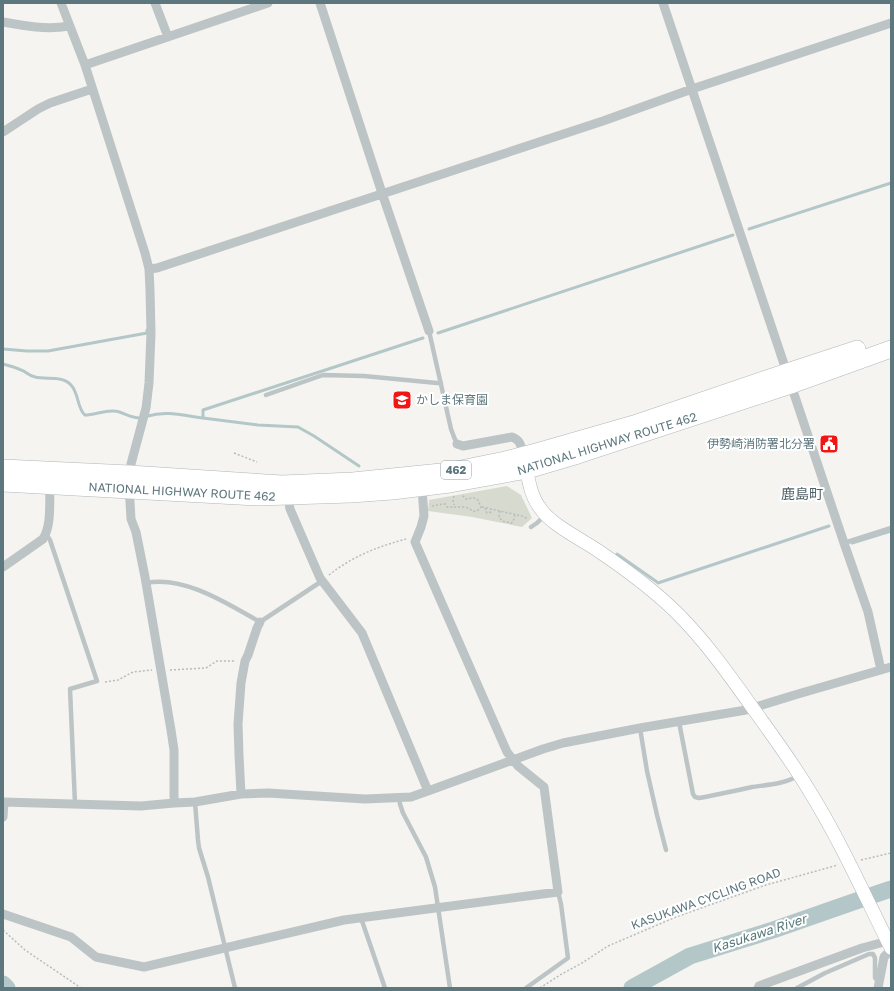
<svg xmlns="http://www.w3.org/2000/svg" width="894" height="991" font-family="'Golos Text','Noto Sans JP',sans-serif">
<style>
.green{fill:#d6dacf}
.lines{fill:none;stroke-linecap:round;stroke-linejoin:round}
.stream{stroke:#b4c7c8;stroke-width:3}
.river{stroke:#b4c7c8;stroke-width:17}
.secondary-casing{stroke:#afb8bb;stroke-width:14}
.highway-casing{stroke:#b0b7b8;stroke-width:18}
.path{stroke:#b7bcbd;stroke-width:1.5;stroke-dasharray:2 2;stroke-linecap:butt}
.lane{stroke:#bdc4c6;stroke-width:4.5}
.street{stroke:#bdc4c6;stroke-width:9}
.secondary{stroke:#fff;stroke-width:13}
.highway{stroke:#fff;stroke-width:17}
.labels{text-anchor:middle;stroke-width:4;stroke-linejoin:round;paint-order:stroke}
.shield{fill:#fff;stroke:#8ea0a5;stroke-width:1}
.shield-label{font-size:11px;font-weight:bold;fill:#5d777e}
.poi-label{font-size:12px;fill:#5d777e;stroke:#fff;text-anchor:start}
.street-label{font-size:12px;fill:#5d777e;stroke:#fff}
.water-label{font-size:13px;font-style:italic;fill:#58797b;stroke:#fff}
.quarter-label{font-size:14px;fill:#506369;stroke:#fff}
</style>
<rect width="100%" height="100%" fill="#f5f4f0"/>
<!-- green -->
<path class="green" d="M507 486 521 495 532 518 522 527 472 517 428 511 429 500Z"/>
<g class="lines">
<!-- stream -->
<path class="stream" d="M749 229 891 183
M438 333 733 235
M3 349 27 351H48L147 333V330
M3 364C9 366 15 367 21 370 27 372 27 375 35 377 46 380 62 375 71 385 79 393 77 409 85 415 94 415 105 410 114 411 122 411 129 418 140 418
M148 416C166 410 185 416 203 418V410L423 338
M203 418 258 425 298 427 314 436 359 466
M852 543 891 531
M617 554 657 582 658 583 829 526"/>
<!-- river -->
<path class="river" d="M3 984 7 988
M632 988 690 956 773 930 879 893 891 889"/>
<defs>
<path id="secondary" d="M525 461C528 477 530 495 540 508 551 525 583 540 600 552 628 571 655 591 678 614 706 642 729 675 752 707 772 735 793 763 810 792 841 842 865 896 891 948"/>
<path id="highway" d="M3 468 130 474 282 484 353 481 451 471 505 460 540 451 634 424 787 372 857 349
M3 483 258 497 351 494 392 491 450 484 527 470 578 455 791 385 891 349"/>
</defs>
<!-- secondary casing -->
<use href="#secondary" class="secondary-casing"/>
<!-- highway casing -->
<use href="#highway" class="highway-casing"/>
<!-- path -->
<path class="path" d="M234 453 257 462
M454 496 453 501 454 505
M432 506 443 504H445L447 507C453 507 458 507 464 507 472 508 474 516 481 507L478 500 474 498 466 499 462 495
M482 507 522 516 528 519
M486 508 485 510 487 513 491 512V509
M500 511 499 517 502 521 511 523 513 522 515 515
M329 575C353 556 377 547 406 539
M170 670 206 668 217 661H236
M105 682 118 680 133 672 152 670
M861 860 891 853
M3 930 25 950 81 988
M540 988 560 975 582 963 608 946 676 917 766 885 838 865"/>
<!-- lane -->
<path class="lane" d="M429 331 451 429 454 437 457 444
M266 395 323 375 364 376 437 383H441
M531 527 537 523 545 515
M46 534 50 540 97 681 70 689 75 804
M844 543 891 528
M146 583C184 575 228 604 260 622L322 581
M679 722 693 794 695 797 699 798C716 795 734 791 752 787 765 785 786 784 797 776
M640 728 647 771 657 815 666 850
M399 797 400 804 403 813 426 857 435 887 450 988
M195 802 198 840 199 848 208 877 235 988
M361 918 385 988
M526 988 568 958 561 904 558 892
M797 988 825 973 869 954H873L875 958V978L879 981"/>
<!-- street -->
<path class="street" d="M61 3 85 65 145 253 149 269 150 290 151 333 149 383 146 408 131 464 129 490 130 502 131 519 136 532 145 577 171 730 174 750V803
M155 3 168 37
M320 3 382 193 429 331
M663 3 844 543 868 612 881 670
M3 22C25 26 47 30 69 26
M85 65 268 3
M3 132 38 109 50 103 92 89
M149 269 157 268 603 121 692 89 891 23
M457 444 463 446 512 437C521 440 521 447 524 456
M289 496V503L290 509 320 578 362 633 428 791
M3 567 43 539C52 525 49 502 50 486
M241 794 239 755 238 724 241 683 245 661 248 655 257 628 260 622
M3 802 141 806 174 803 195 802 241 794 268 793 365 799 411 797 428 791 543 749 563 743 640 728 746 710 798 694 891 667
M3 817 4 802
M3 914 71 937 96 957 144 967 344 920 558 892 544 787 518 766 507 752 415 542 421 527 424 516 422 488
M758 988 759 986 862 948 888 941
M878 988 884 957 888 953 891 952"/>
<!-- secondary -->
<use href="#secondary" class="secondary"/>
<!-- highway -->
<use href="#highway" class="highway"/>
</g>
<!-- icons -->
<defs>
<symbol id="school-square" viewBox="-11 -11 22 22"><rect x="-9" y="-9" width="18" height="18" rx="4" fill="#f11614" stroke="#fff"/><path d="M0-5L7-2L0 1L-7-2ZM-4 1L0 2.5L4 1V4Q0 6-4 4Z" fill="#fff"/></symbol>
<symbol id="civic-square" viewBox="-11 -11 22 22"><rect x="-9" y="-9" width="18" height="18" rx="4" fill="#f11614" stroke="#fff"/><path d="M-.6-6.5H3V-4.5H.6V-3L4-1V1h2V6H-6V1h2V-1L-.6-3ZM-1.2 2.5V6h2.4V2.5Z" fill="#fff"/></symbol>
</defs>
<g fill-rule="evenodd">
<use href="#school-square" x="391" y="389" width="22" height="22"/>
<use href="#civic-square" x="818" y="433" width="22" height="22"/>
</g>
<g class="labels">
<!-- shield labels -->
<rect class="shield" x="441" y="461" width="30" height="18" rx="3"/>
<g class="shield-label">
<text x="456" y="474">462</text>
</g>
<!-- poi labels -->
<g class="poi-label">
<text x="416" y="404">かしま保育園</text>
<text x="815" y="448" text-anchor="end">伊勢崎消防署北分署</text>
</g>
<!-- street labels -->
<g class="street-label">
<text transform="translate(607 444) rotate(-17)" y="4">NATIONAL HIGHWAY ROUTE 462</text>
<text transform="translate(182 492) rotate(3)" y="4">NATIONAL HIGHWAY ROUTE 462</text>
<text transform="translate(706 899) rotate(-20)" y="4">KASUKAWA CYCLING ROAD</text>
</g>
<!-- water labels -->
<g class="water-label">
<text transform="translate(759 933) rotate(-18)" y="5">Kasukawa River</text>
</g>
<!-- quarter labels -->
<g class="quarter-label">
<text x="802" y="499">鹿島町</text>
</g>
</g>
<!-- border -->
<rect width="894" height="991" fill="none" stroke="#5d777e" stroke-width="8"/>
</svg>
